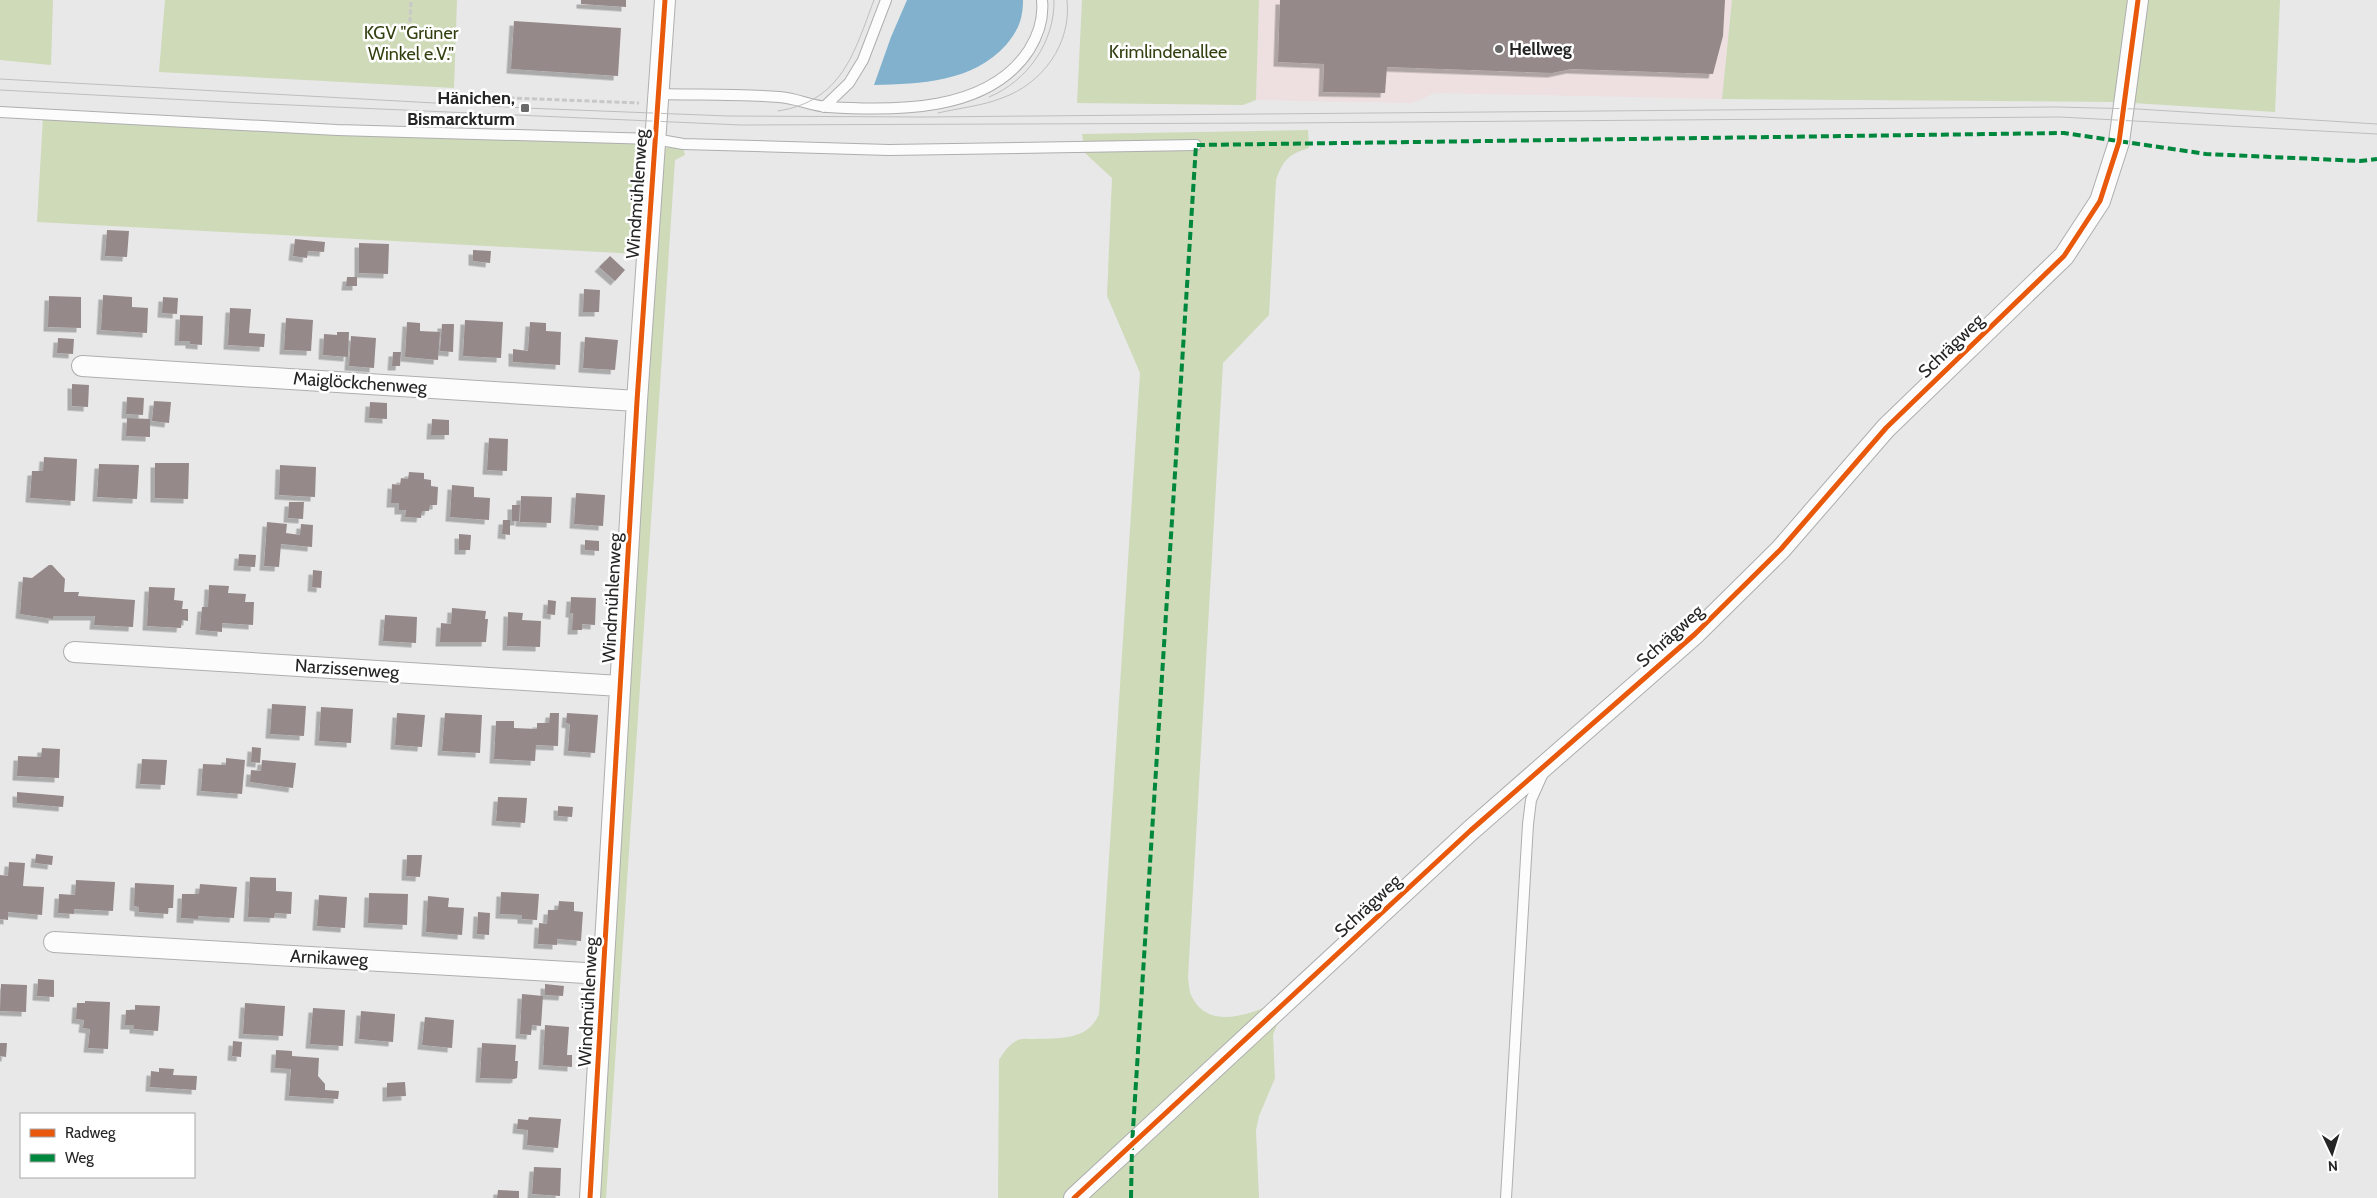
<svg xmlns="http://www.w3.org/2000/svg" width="2377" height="1198" font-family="Cabin,sans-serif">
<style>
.commercial{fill:#eedfe0}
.green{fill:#cedab8}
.water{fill:#81b1cd}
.building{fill:#96898a;filter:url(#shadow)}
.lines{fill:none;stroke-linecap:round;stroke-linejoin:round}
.service-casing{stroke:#aeaeaf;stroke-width:12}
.minor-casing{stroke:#aeaeaf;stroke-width:22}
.path{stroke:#c8c8c9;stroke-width:3;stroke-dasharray:5 2.5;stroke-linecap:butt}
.service{stroke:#fcfcfc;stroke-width:10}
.minor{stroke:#fcfcfc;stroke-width:20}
.tram{stroke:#bebebe;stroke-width:1}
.quiet{stroke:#00873e;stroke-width:4;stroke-dasharray:8 4;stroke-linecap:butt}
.cycleway-casing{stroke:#fff;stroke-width:8}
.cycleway{stroke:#e8590c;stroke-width:5}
.poi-dot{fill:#69696a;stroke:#fff;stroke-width:2}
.labels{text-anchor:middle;stroke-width:5;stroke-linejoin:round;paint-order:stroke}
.park-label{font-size:18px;fill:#324010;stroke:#fff}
.poi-label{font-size:18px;font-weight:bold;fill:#252526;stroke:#fff;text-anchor:start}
.street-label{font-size:18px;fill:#252526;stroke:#fff}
</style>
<defs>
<filter id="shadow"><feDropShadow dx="-4.5" dy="4.5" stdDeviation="0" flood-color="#0004"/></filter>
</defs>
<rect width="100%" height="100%" fill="#e8e8e9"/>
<!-- commercial -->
<path class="commercial" d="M1259 0H1732L1722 99 1435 93 1412 103 1256 100Z"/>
<!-- green -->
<path class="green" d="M0 0H53L51 65 0 60Z
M165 0H457L454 88 159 72Z
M1082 0H1259L1256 100 1243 105 1077 103Z
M1732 0H2131L2117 102 1722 99Z
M2146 0H2280L2275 112 2133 103Z
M43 117 644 143 638 254 37 222Z
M1308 130 1309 148C1289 154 1283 160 1276 180L1269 315 1223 363 1188 978C1189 984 1189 992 1192 997 1209 1031 1252 1014 1277 1002L1281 1015 1273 1035 1275 1078 1259 1116 1256 1130 1259 1198H998L999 1060C1004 1052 1009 1044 1018 1040 1023 1038 1029 1039 1034 1039 1059 1038 1088 1041 1099 1014L1140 373 1107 296 1112 178 1085 153 1082 134Z
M669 147 683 148 685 155 675 160 606 1198H598L660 149Z"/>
<!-- water -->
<path class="water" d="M907 0H1023C1023 19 1018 31 1006 45 973 82 920 84 874 85L891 37Z"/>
<!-- building -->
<path class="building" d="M581 0H626V7L581 4Z
M1280 0H1725L1723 36 1713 74 1571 69 1552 73 1387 67 1385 93 1323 92 1324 64 1278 62Z
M514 21 621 28 618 76 511 69Z
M107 230 129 231 127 257 105 256Z
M295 239 325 242 324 252 308 251 307 258 293 256Z
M359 243 389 244 388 274 359 273Z
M473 250 491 251 490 263 473 261Z
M610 256 625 270 615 281 599 267Z
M347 277H357V286H346Z
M584 289 600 290 599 312H583Z
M103 295 132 297V307L148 308 147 333 101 330Z
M49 296 81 297V328L48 327Z
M163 297 178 298 177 314 162 313Z
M230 308 251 309 249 333 265 334 264 347 228 345Z
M180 315 203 316 202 345 190 344V341H179Z
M286 318 313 320 311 351 284 350Z
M465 320 503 322 501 358 463 356Z
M407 322 420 323V331L440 332 438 360 405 357Z
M530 322 546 323V331L561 332 560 365 513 362V349L528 351Z
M442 324H454L453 352 440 351Z
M337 332H349L348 357 323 355 324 334 337 335Z
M351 336 376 338 374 368 349 366Z
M585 337 618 340 615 370 583 368Z
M58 338 74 339 73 354 57 353Z
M393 352H401L400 366H392Z
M72 384 89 385 88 407 72 406Z
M127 397 144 398 143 415 126 414Z
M154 401 171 402 169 423 152 421Z
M370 402 387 403V419L369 418Z
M127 418 150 419V437L126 436Z
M432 419 449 420V435H431Z
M489 438 508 439 507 471 487 470Z
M44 457 77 459 75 501 30 498 32 471H43Z
M155 463H189L188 499 155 498Z
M99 464 139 465 137 499 97 497Z
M280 465 316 467 315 497 279 495Z
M409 472 424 473V479L431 480V486L438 487 437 505H430L429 511H422L421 518 405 517 406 510H399V503H391L392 484 400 485 401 478 408 479Z
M452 485 474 487V497L490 498 489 520 450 517Z
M576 493 605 495 603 526 574 524Z
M521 496 552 497 551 523 520 522Z
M289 502H304L303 519 288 518Z
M512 505H520L519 521H512Z
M503 520H510V535L502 534Z
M267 522 287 524 286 533 300 535 301 524 313 525 312 547 281 544 279 567 264 566Z
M459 534 471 535 470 550H459Z
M585 540 599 541V551L585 550Z
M239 554 256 555 255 567 238 566Z
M49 565H52L65 579 64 592H79L78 596 135 600 133 627 94 625 95 616H53V619L20 614 23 577 32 578Z
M313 570 322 571 321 588 312 587Z
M209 585 229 586 228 593 246 594 245 602H254L253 625 222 623V632L200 630 202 607H208Z
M149 587 175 588 174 600 183 601 182 609H188V621L182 620 181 628 147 626Z
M571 597 596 598 595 625 582 624V630H572L573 613H570Z
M548 600 556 601 555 615 547 614Z
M452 608 486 611 485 619H488L486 642H440L441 623 451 624Z
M508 612 523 613 522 620 541 621 540 647 507 646Z
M385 615 417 617 416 643 383 641Z
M272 704 306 706 304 736 270 734Z
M321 707 353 709 351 743 319 741Z
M397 713 425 715 422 747 395 745Z
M445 713 482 715 480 753 442 751Z
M550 713H559L558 746 536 745 535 761 494 759 496 721H514V728L537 729V723H549Z
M567 713 598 715 595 753 568 751 570 724 566 723Z
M252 747 261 748 260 763 251 762Z
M42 748 60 749 59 778 17 776 18 756 41 757Z
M226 758 245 760 242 794 201 791 203 764 226 765Z
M142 759 167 760 165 785 140 784Z
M262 760 296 763 293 788 250 782 251 770 261 771Z
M17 792 64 796 63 807 17 803Z
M498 797 527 798 525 823 496 821Z
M558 806 573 807 572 817 558 816Z
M36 854 53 856 52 865 35 863Z
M407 855H422L420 877 406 876Z
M9 862 25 863 23 886 44 887 42 915 8 912V920L0 919V875L8 876Z
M250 877 276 878V891L292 892 291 914 275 913 274 918 248 917Z
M76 880 115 882 113 911 74 909V914L58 913 59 894 75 895Z
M135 883 174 885 173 908H168V914L139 912V907L134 906Z
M200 884 237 887 234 918 198 916V919L181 918 182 894H199Z
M501 892 539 894 537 920 522 919V915L500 914Z
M369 893 408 894 407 925 368 923Z
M319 895 347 897 345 928 317 926Z
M428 896 449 898 448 907 464 908 462 935 426 932Z
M559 901 574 902V911L583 912 581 941 557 939V945L538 944 539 923 547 924 548 910H558Z
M478 912 490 913 489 935 477 934Z
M38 979 54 980V997L37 996Z
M1 984 27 985 26 1012 0 1011Z
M545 984 564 986 563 996 545 995Z
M522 994 543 996 541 1026 532 1025 531 1035 520 1034Z
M85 1001 110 1002 108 1049 88 1048 90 1029 83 1028 84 1020 76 1019 77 1003H85Z
M245 1003 285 1006 283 1036 243 1034Z
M135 1005 160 1006 158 1031 134 1029V1025H125L126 1010H135Z
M313 1008 345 1010 343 1046 310 1044Z
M361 1011 395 1014 393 1042 359 1039Z
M425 1017 454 1020 452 1048 422 1045Z
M545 1025 569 1027 567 1055H572V1067L543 1065Z
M233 1041 242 1042 241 1057 232 1056Z
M0 1043H7L6 1057 0 1056Z
M482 1043 516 1045 515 1061H518L517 1078 514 1079 480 1078Z
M276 1050 292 1051V1056L319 1058 318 1076 325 1084V1090L339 1091 338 1099 289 1096 291 1069 275 1068Z
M159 1068 174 1069 173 1075 197 1076 196 1090 150 1087 151 1071 159 1072Z
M405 1082 406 1096 387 1097V1083Z
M529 1117 561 1119 558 1148 527 1145 528 1130 517 1129 518 1119 528 1120Z
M534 1167 561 1168 560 1196 532 1194Z
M498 1190 519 1191V1198H497Z"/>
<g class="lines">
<defs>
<path id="service" d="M658 94C698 95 739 94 779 97 796 98 811 106 828 107 894 111 988 113 1029 50 1039 34 1044 19 1042 0
M824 107 849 83 863 60 886 0
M0 112 337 130 655 139 683 144 889 150 1196 145
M1506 1198 1528 824 1531 800 1543 773"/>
<path id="minor" d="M82 366 637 401
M74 652 620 686
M54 942 603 974
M590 1198 637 401 665 0
M1074 1198 1470 831 1695 634 1781 549 1886 428 2064 256 2100 201 2119 142 2138 0"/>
</defs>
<!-- service casing -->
<use href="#service" class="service-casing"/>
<!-- minor casing -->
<use href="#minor" class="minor-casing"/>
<!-- path -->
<path class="path" d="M410 22 411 0
M487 97 639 103"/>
<!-- service -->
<use href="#service" class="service"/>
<!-- minor -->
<use href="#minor" class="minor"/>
<!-- tram -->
<path class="tram" d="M0 79 525 108 728 116 920 117 2056 107 2138 109 2377 124
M0 90 245 103 741 125 1281 123 2060 117 2377 134
M989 97C1028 81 1055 41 1054 0
M778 111C842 101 854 53 874 0
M938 113C959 108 982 106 1002 98 1042 84 1072 44 1067 0"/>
<!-- quiet -->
<path class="quiet" d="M1131 1198 1132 1145 1196 145 2064 133 2206 154 2360 161 2377 159"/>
<defs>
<path id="cycleway" d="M590 1198 637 401 665 0
M1074 1198 1470 831 1695 634 1781 549 1886 428 2064 256 2100 201 2119 142 2138 0"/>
</defs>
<!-- cycleway casing -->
<use href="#cycleway" class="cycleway-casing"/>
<!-- cycleway -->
<use href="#cycleway" class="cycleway"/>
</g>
<!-- markers -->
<g class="poi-dot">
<circle cx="1499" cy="49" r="5"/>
<rect x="520" y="103" width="10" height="10" rx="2.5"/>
</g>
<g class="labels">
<!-- park labels -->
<g class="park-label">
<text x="411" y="39">KGV "Grüner<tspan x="411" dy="21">Winkel e.V."</tspan></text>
<text x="1168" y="58">Krimlindenallee</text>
</g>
<!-- poi labels -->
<g class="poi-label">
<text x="1509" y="55">Hellweg</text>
<text x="515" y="104" text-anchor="end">Hänichen,<tspan x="515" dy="21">Bismarckturm</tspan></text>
</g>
<!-- street labels -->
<g class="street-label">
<text transform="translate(637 194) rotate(-86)" y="6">Windmühlenweg</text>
<text transform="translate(1951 346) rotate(-44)" y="6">Schrägweg</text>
<text transform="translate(360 383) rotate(4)" y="6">Maiglöckchenweg</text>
<text transform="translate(612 598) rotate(-87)" y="6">Windmühlenweg</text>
<text transform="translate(1670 636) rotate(-42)" y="6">Schrägweg</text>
<text transform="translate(347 669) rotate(4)" y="6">Narzissenweg</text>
<text transform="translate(1368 906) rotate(-43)" y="6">Schrägweg</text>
<text transform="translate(329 958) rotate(3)" y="6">Arnikaweg</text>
<text transform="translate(588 1002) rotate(-87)" y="6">Windmühlenweg</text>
</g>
</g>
<!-- legend -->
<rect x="20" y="1113" width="175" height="65" fill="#ffffff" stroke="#a8a8a8"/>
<rect x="30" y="1129" width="25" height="8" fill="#e8590c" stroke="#a8a8a8"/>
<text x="65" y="1138" font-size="15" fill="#252526">Radweg</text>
<rect x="30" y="1154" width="25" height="8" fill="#00873e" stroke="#a8a8a8"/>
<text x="65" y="1163" font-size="15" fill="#252526">Weg</text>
<!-- north arrow -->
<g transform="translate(2332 1153) rotate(176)" stroke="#ffffff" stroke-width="4" paint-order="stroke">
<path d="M0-4L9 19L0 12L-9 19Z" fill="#252526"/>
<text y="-8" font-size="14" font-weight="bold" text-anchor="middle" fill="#252526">N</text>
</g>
</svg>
